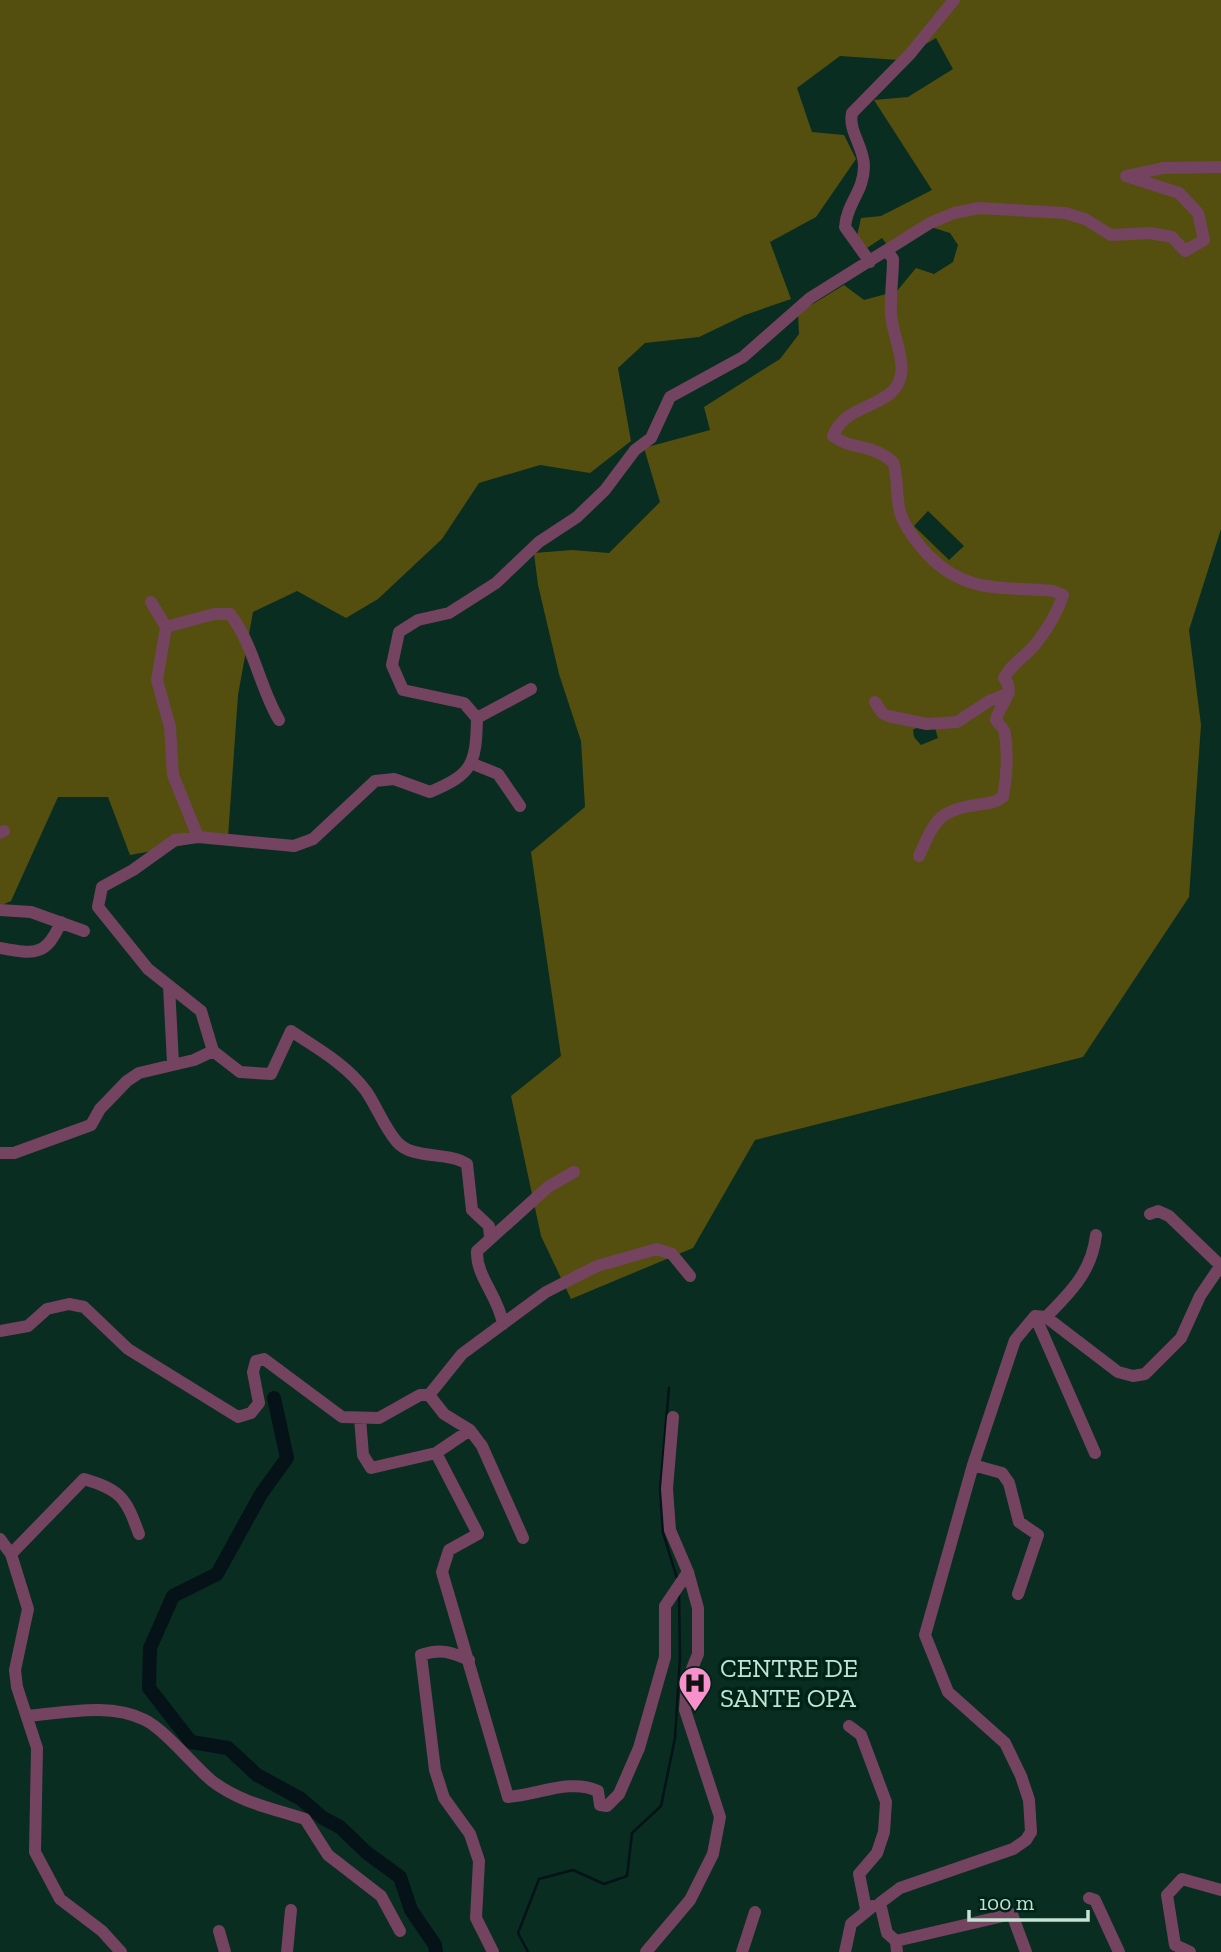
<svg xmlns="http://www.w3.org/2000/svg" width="1221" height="1952" font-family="'Zilla Slab',serif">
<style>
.green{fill:#544f0e;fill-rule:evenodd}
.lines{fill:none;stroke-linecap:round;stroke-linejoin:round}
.stream{stroke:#051318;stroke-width:2.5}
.river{stroke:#051318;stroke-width:14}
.minor{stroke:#74435f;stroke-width:12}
.labels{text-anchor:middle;stroke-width:7;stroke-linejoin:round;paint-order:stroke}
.poi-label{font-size:26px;fill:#c3e3d4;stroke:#002317;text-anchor:start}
</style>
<rect width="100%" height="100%" fill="#092d20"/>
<!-- green -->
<path class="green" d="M0 0H1221V529L1189 630 1201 725 1189 897 1083 1057 755 1140 693 1248 571 1299 541 1236 511 1096 561 1056 531 852 585 807 581 741 559 674 538 585 534 553 572 550 609 553 660 502 644 448 710 430 704 407 780 359 799 334 798 313 844 285 864 300 897 291 916 268 934 274 953 262 958 245 950 233 931 227 889 247 882 238 864 250 857 236 861 218 881 216 932 190 874 100 908 97 953 69 936 38 899 60 840 56 797 88 812 132 844 135 856 159 816 217 770 242 791 299 745 315 699 337 645 343 618 368 631 441 590 473 540 465 479 483 442 539 378 599 346 618 297 591 253 612 238 695 228 837 130 855 108 797H58L11 901 0 906ZM928 511 964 546 949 560 914 526ZM927 721 934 725 938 738 921 745 914 737 913 730Z"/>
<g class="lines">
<!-- stream -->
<path class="stream" d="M669 1388 660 1489 663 1533 677 1578
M528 1952 518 1933 539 1879 573 1870 604 1884 627 1876 632 1833 661 1806 675 1738 680 1657 679 1594"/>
<!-- river -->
<path class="river" d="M274 1398 287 1458 261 1494 217 1574 173 1596 150 1648 149 1688 191 1742 228 1748 257 1775 301 1799 323 1818 340 1827 367 1853 400 1877 411 1910 435 1945 436 1952"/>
<!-- minor -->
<path class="minor" d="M888 252 893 259C893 277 890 295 891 314 892 339 916 375 888 395 869 409 842 411 833 436 853 451 869 442 893 462 899 478 895 498 901 515 907 531 917 543 928 555 967 595 1003 586 1053 591L1063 595C1057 614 1042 639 1027 653 1017 662 1010 667 1004 678 1017 693 999 704 996 720 999 725 1005 729 1005 734 1008 755 1007 776 1003 797 997 802 990 803 982 804 940 810 936 817 919 856
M870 262 845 227C847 202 864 192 864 166 864 147 848 131 852 113L910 54 954 0
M151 602 166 627 157 680 170 727 173 775 198 837
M166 627 214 614H230C254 645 259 686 279 720
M875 702 882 713 888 716 927 724 957 722 989 701 1009 693
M477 718 531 689
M473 764 498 774 520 806
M0 833 4 831
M0 910 31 912 84 931
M0 948C34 954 46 957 61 922
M169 986 173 1063
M213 1051 240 1072 271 1074 291 1031C318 1049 346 1064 366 1091 377 1107 384 1127 397 1142 413 1160 447 1151 467 1164L472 1210 489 1226 490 1237
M0 1153H14L91 1125 100 1109 127 1081 139 1073 194 1060 213 1051 201 1011 148 969 98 907 102 887 133 870 175 840 198 837 294 846 313 839 375 781 394 779 430 792C473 774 476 764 477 718L464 703 403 690 392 665 399 632 418 620 449 613 496 583 539 542 577 517 605 490 635 450 651 438 670 397 743 357 810 298 930 223 954 213 979 208 1065 213 1085 219 1111 235 1150 233 1172 237 1185 251 1204 240 1198 213 1179 193 1126 176 1163 168 1221 167
M1150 1214 1158 1211 1169 1216 1221 1266
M1035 1316 1095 1453
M1046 1317C1071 1292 1092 1271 1096 1235
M503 1324C498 1295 476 1277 477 1251L548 1187 574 1172
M0 1331 28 1326 47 1309 69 1304 84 1307 128 1349 238 1417 251 1413 259 1403 253 1372 256 1361 264 1359 342 1417 379 1418 420 1395H429L444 1414 470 1430 436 1453 478 1534 449 1550 442 1572 508 1797C538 1795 570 1778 598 1791L600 1805 607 1806 619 1794 639 1748 665 1657V1606L688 1572
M429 1395 462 1354 546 1292 597 1266 657 1249 672 1254 690 1276
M360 1418 363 1455 371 1468 436 1453
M470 1430 482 1446 523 1538
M973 1465 1002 1473 1009 1483 1019 1522 1038 1535 1018 1594
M0 1539 11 1554 28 1609 15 1670 17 1687 37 1748 35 1852 60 1899 102 1931 121 1952
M11 1554 84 1479C121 1490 126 1498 139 1534
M469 1660C451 1652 440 1648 421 1655L435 1770 444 1798 470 1834 479 1861 476 1918 493 1952
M28 1716C64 1713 110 1702 145 1720 165 1730 193 1765 212 1781 241 1803 272 1808 305 1819L328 1855 381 1896 400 1931
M849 1726 861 1735 886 1802 884 1832 877 1853 859 1874 866 1909
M1089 1898 1095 1900 1119 1952
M219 1931 225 1952
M896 1941 1012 1914 1026 1952
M287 1952 291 1910
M646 1952 690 1900 713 1854 720 1817 685 1710 687 1681 698 1654V1608L688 1572 670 1530 667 1489 673 1417
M742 1952 755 1912
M845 1952 851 1924 873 1906
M897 1952 896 1941 887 1933 880 1903 900 1888 1013 1849 1026 1840 1031 1832 1029 1800 1021 1776 1005 1743 948 1692 925 1635 973 1465 1015 1340 1035 1316 1046 1317 1118 1372 1133 1376 1145 1374 1181 1338 1200 1296 1221 1265
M1190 1952 1175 1945 1167 1895 1182 1879 1221 1890"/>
</g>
<!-- icons -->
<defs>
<symbol id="hospital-pin" viewBox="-11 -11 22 30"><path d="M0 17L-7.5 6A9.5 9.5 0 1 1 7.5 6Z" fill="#f890cb" stroke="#002317"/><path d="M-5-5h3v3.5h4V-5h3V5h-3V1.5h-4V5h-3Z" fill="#111"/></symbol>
</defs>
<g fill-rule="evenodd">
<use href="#hospital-pin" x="676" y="1664" width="38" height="52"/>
</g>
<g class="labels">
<!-- poi labels -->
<g class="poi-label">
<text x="720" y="1677">CENTRE DE<tspan x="720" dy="30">SANTE OPA</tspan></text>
</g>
</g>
<!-- scale -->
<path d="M969 1910v10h119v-10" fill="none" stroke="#c3e3d4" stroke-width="3.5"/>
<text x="979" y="1910" font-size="21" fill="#c3e3d4" stroke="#002317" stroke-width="5" paint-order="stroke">100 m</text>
</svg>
